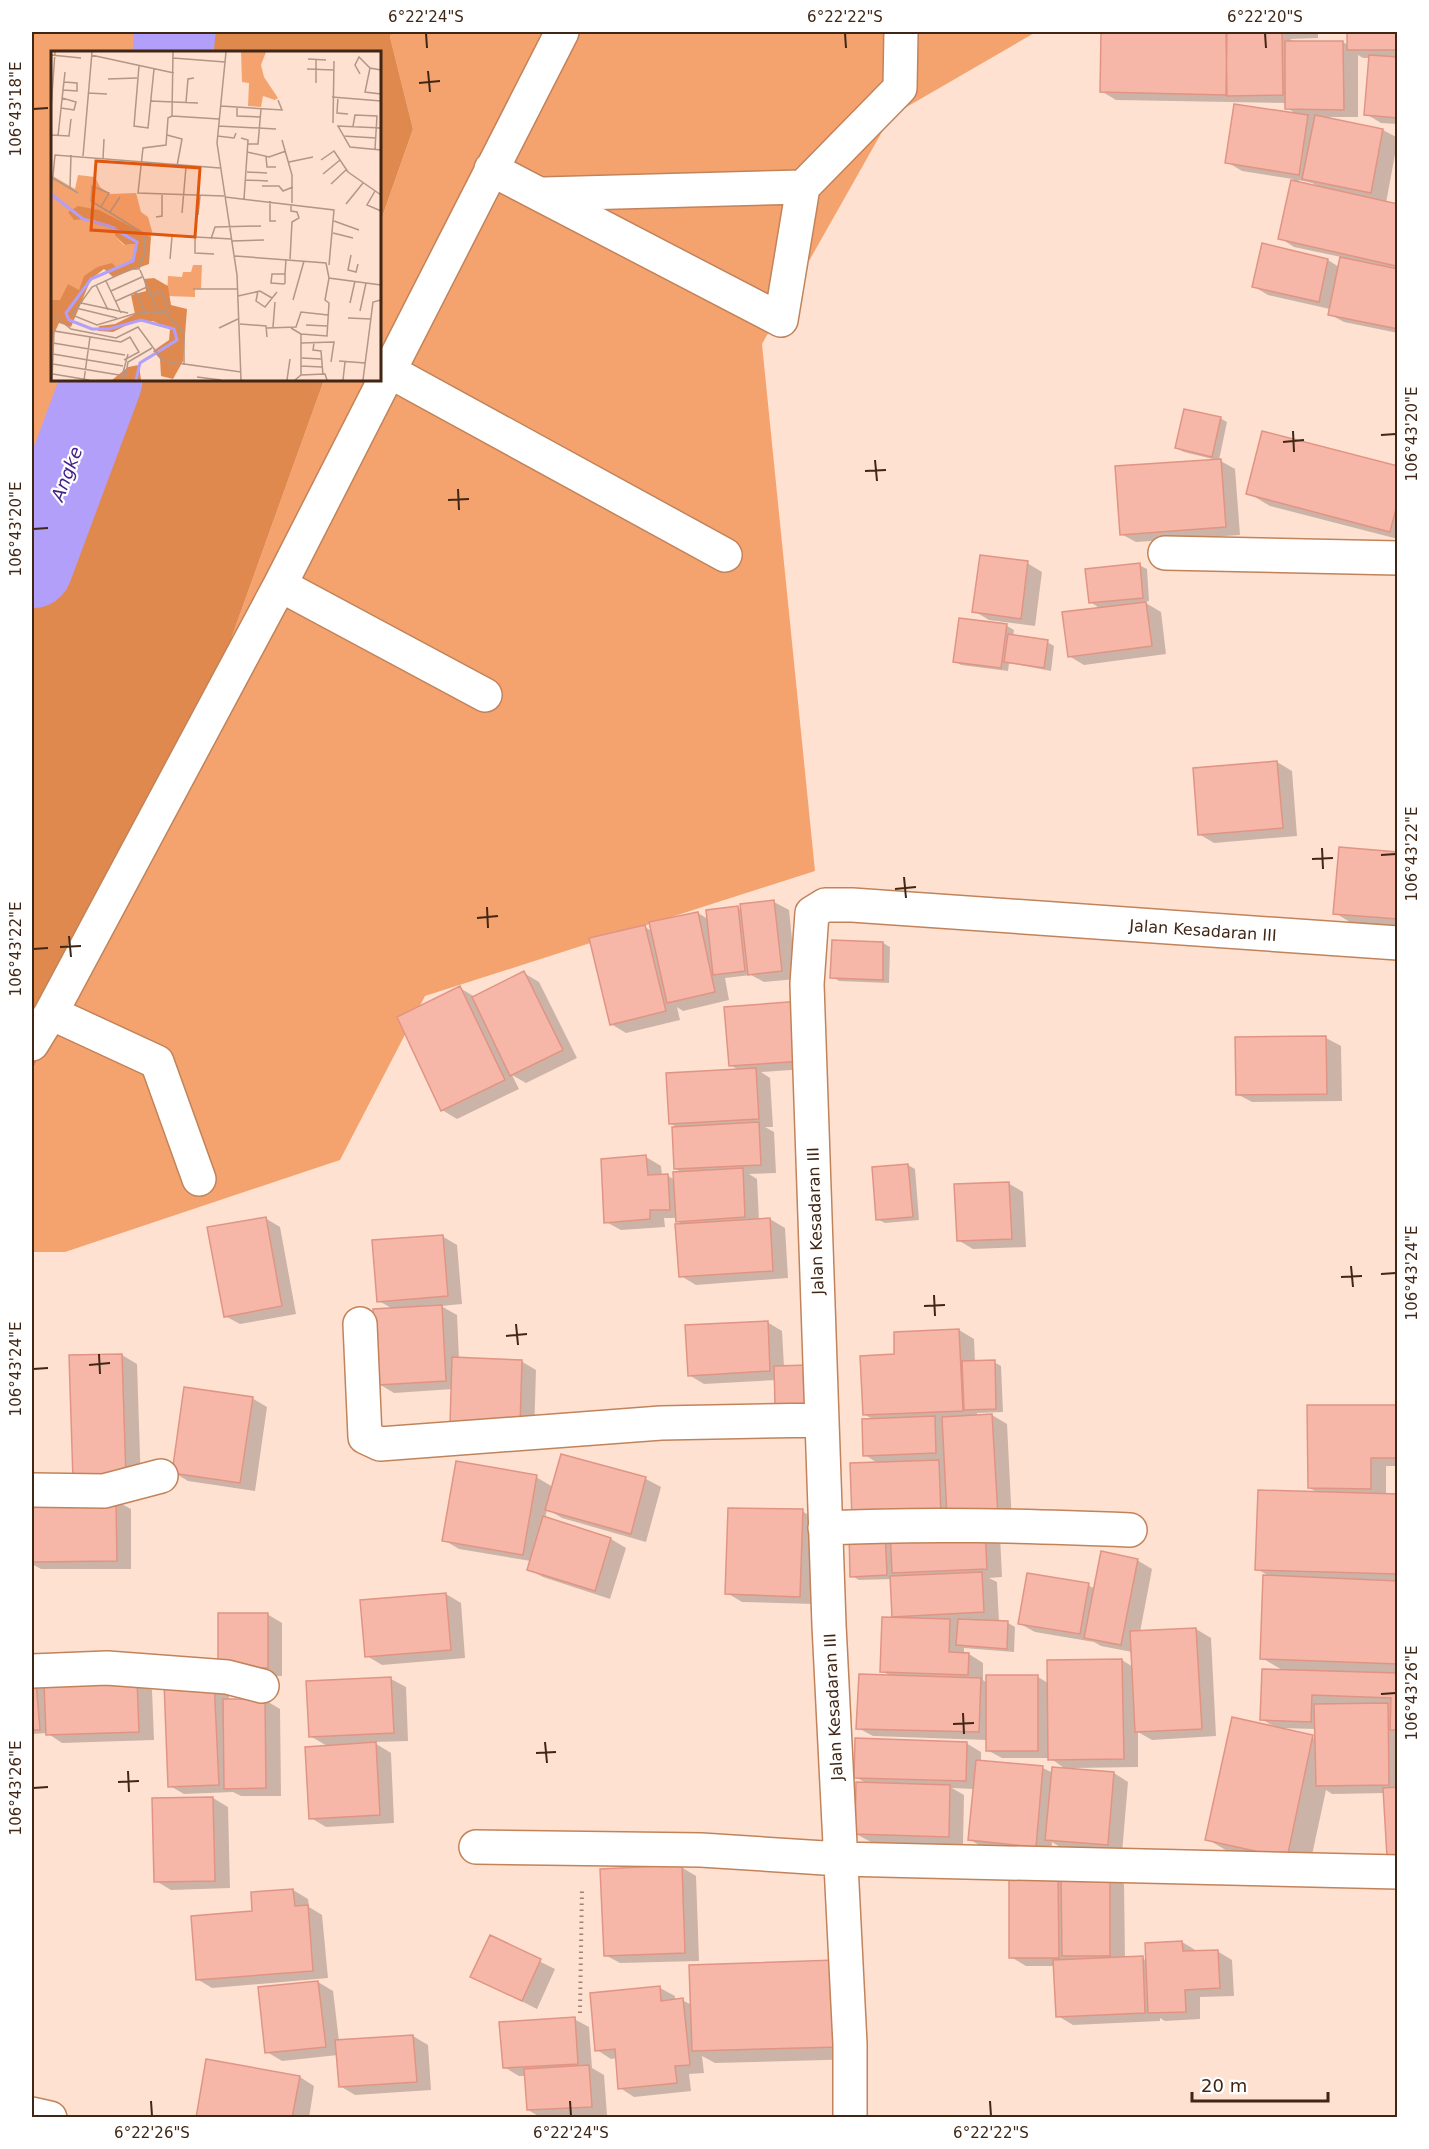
<svg xmlns="http://www.w3.org/2000/svg" width="1429" height="2149" font-family="'DejaVu Sans',sans-serif">
<style>
.green{fill:#f5a36e}
.forest{fill:#e0894f}
.shadow{fill:#0003;fill-rule:evenodd}
.lines{fill:none;stroke-linecap:round;stroke-linejoin:round}
.river{stroke:#b29ff9;stroke-width:81}
.building{fill:#f6b7a8;stroke:#e19484;stroke-width:1.5}
.minor-casing{stroke:#c2835a;stroke-width:36}
.path{stroke:#9e8372;stroke-width:4;stroke-dasharray:1.5 4.5;stroke-linecap:butt}
.minor{stroke:#fff;stroke-width:33}
.ticks{fill:none;stroke:#402615;stroke-width:2}
.labels{text-anchor:middle;stroke-width:4.5;stroke-linejoin:round;paint-order:stroke}
.street-label{font-size:16px;fill:#402615;stroke:#fff}
.water-label{font-size:18px;font-style:italic;fill:#452087;stroke:#fff}
.inset-river{fill:none;stroke:#b29ff9;stroke-width:3}
.inset-road{fill:none;stroke:#b29686;stroke-width:1.5}
.view{fill:#e0560c;fill-opacity:0.15;stroke:#e0560c;stroke-width:3}
.inset-edge{fill:none;stroke:#402615;stroke-width:3}
.neatline{fill:none;stroke:#402615;stroke-width:2}
.ticks-label{font-size:15px;text-anchor:middle;fill:#402615}
</style>
<rect width="100%" height="100%" fill="#fee1d1"/>
<!-- green -->
<path class="green" d="M32 32H211L208 52H52V380H132L96 482 32 489Z
M392 32H1036L891 116 762 344 815 871 425 996 340 1160 65 1252H32V1071L203 717 324 380H380V223L413 129 390 37Z"/>
<!-- forest -->
<path class="forest" d="M211 32H392L390 37 413 129 380 223V52H208Z
M132 380H324L203 717 32 1071V489L96 481Z"/>
<!-- shadow -->
<path class="shadow" d="M1103 32H1318V38L1290 39 1297 43 1343 42 1348 45V32H1398V124L1381 123 1366 114 1370 58H1363L1358 55V117H1324V119L1383 130 1398 138 1386 203 1398 206V333L1344 322 1329 314 1330 309 1268 295 1253 286 1263 245 1328 260 1339 267 1341 257 1294 247 1280 238 1293 179 1242 171 1227 162 1298 115 1287 108V103L1116 100 1101 91ZM1299 180 1312 183 1319 187 1299 183Z
M1220 418 1227 422 1219 460 1235 469 1240 535 1136 542 1121 534 1217 460 1184 452 1176 448Z
M1398 468V539L1270 506 1248 493Z
M1027 563 1042 572 1035 626 989 620 974 611Z
M1139 565 1147 569 1149 601 1144 602 1161 612 1166 654 1084 665 1069 656 1101 609 1090 602Z
M960 619 1007 626 1014 630 1013 636 1047 642 1054 646 1051 671 1009 663 1008 671 961 665 954 661Z
M1277 762 1292 771 1297 836 1214 843 1199 834Z
M1398 853V926L1350 922 1335 913Z
M774 902 789 910 796 979 764 982 751 975 725 978 729 1000 683 1011 677 1007 680 1020 626 1033 611 1024 645 927 653 932 698 913 708 919 737 907 742 910Z
M883 943 890 947 889 983 839 981 832 977Z
M524 973 539 982 577 1058 526 1083 512 1075 519 1089 457 1119 442 1110 460 988 475 997Z
M726 1008 820 1068 761 1072 770 1078 773 1127H765L774 1132 776 1173 749 1174 757 1179 759 1220 770 1219 785 1228 788 1278 696 1285 681 1276 683 1225 678 1221 677 1218H664L665 1227 621 1230 606 1222 646 1157 661 1166 662 1176H668L675 1180 684 1173 675 1169 679 1128 671 1124 739 1070 730 1065Z
M1326 1038 1341 1046 1342 1101 1252 1102 1237 1094Z
M908 1165 915 1169 919 1220 885 1223 877 1219Z
M1008 1183 1023 1192 1026 1247 973 1249 958 1240Z
M265 1218 280 1227 296 1314 240 1324 225 1316Z
M442 1236 457 1245 462 1304 441 1306 457 1315 459 1359 521 1361 536 1370 534 1435 453 1389 394 1393 379 1384 393 1309 379 1301Z
M767 1322 782 1331 784 1367 818 1406 784 1408 776 1380 704 1384 689 1375Z
M959 1330 974 1339 975 1362H994L1001 1366 1003 1412 977 1413V1416L992 1415 1007 1424 1012 1523 955 1520 879 1464 865 1455 874 1420 864 1414 896 1356Z
M122 1355 137 1364 141 1486 90 1487Z
M252 1398 267 1407 255 1491 188 1481 173 1472Z
M1398 1406V1466H1386V1495H1398V1862L1385 1793 1332 1794 1326 1790 1309 1869 1229 1852 1207 1839 1277 1728 1261 1719 1284 1671 1262 1658 1271 1577 1257 1569 1319 1493 1309 1488ZM1280 1728 1316 1729V1739L1312 1737Z
M562 1456 646 1479 661 1487 646 1542 562 1518 547 1509 545 1519 611 1539 626 1548 610 1599 543 1577 528 1569 531 1561 459 1549 444 1540 536 1477 553 1487Z
M116 1501 131 1509V1569H41L32 1564V1502Z
M802 1511 817 1520 815 1604 742 1602 727 1593Z
M850 1533 1000 1536 1002 1577 989 1578 997 1582 999 1622 1008 1623 1015 1627 1014 1652 964 1648V1654H969L983 1663V1680L987 1683V1676L1038 1677 1048 1683 1122 1660 1133 1667 1132 1652 1101 1646 1094 1642 1035 1632 1020 1624 1088 1585 1095 1589 1137 1560 1152 1569 1140 1632 1196 1629 1211 1638 1216 1736 1152 1740 1138 1732V1767L1075 1768V1770L1114 1773 1128 1782 1122 1853 1062 1848 1052 1842 1051 1854 984 1848 969 1839 974 1789 952 1788 964 1795 963 1845 871 1842 856 1834 866 1783 855 1777 966 1743 981 1752V1762L1043 1768 1053 1773 1067 1770 1050 1758H1002L987 1750V1740L873 1736 858 1728 891 1676 881 1671 894 1619 892 1579 859 1580 852 1576Z
M446 1594 461 1603 465 1658 382 1665 367 1656Z
M267 1614 282 1623V1676L234 1675Z
M391 1679 406 1687 408 1741 373 1742 391 1753 394 1823 326 1827 311 1818 329 1747 310 1736 307 1682Z
M137 1681 152 1690 154 1740 62 1743 47 1733 32 1734V1684L36 1683 46 1689Z
M165 1683 229 1690V1700H265L280 1709 281 1796H241L233 1792 184 1794 170 1786Z
M213 1798 228 1807 230 1888 171 1890 156 1881Z
M681 1867 696 1876 699 1961 620 1963 605 1955Z
M1010 1876H1109L1124 1884 1125 1959 1142 1958 1147 1961 1182 1942 1197 1951H1217L1232 1960 1234 1996 1200 1997V2019L1165 2021 1160 2018V2021L1073 2025 1058 2016 1055 1966H1026L1011 1957Z
M293 1890 308 1899 309 1907 322 1915 328 1978 212 1988 197 1979 254 1912Z
M490 1937 555 1969 537 2009 472 1976Z
M691 1966 861 2059 715 2063 702 2056 704 2073 689 2074 691 2091 634 2097 620 2088 617 2058 611 2059 597 2050 660 1988 675 1996V2001L682 2000 692 2005Z
M318 1982 333 1991 339 2041 413 2036 428 2045 431 2090 355 2095 340 2086 338 2055 282 2061 267 2052Z
M574 2019 589 2027 592 2068 604 2075 607 2115 542 2118 528 2110 526 2076H519L504 2067Z
M300 2077 314 2086 309 2118H197Z"/>
<g class="lines">
<!-- river -->
<path class="river" d="M173 52 175 32
M32 568 102 380"/>
</g>
<!-- building -->
<path class="building" d="M1101 32H1227L1226 95 1100 92Z
M1282 32 1283 95 1227 96 1226 33Z
M1347 32H1398V50H1347Z
M1285 41H1343L1344 110 1285 109Z
M1369 55 1398 57V118L1364 115Z
M1234 104 1308 115 1299 175 1225 163Z
M1315 115 1383 129 1371 193 1302 179Z
M1291 180 1398 204 1396 266 1278 239Z
M1262 243 1328 259 1319 302 1252 287Z
M1340 257 1398 269V329L1328 315Z
M1184 409 1221 417 1212 457 1175 448Z
M1262 431 1398 466V501L1390 532 1246 494Z
M1221 459 1226 527 1120 535 1115 466Z
M980 555 1028 561 1021 619 972 612Z
M1140 563 1143 598 1089 603 1085 569Z
M1146 602 1152 646 1068 657 1062 612Z
M959 618 1007 624 1001 668 953 662Z
M1008 634 1048 640 1044 668 1004 662Z
M1277 761 1283 828 1198 835 1193 768Z
M1339 847 1398 852V919L1333 914Z
M774 900 782 971 748 975 740 904Z
M738 906 745 971 713 975 706 910Z
M698 912 715 992 667 1003 649 922Z
M645 925 666 1011 610 1025 589 938Z
M832 940 883 942V980L830 978Z
M524 971 563 1050 510 1076 472 997Z
M460 986 505 1080 441 1111 397 1017Z
M801 1001 805 1061 729 1066 724 1007Z
M1326 1036 1327 1094 1236 1095 1235 1037Z
M756 1068 759 1119 669 1124 666 1073Z
M759 1122 761 1165 674 1169 672 1127Z
M646 1155 648 1175 668 1174 670 1210H650V1219L604 1223 601 1159Z
M908 1164 913 1217 876 1220 872 1167Z
M743 1168 745 1217 676 1222 673 1172Z
M1009 1182 1012 1239 957 1241 954 1184Z
M266 1217 282 1306 224 1317 207 1227Z
M770 1218 773 1271 679 1277 675 1224Z
M443 1235 448 1296 377 1302 372 1240Z
M442 1305 446 1381 377 1385 373 1309Z
M768 1321 770 1371 688 1376 685 1325Z
M959 1329 963 1411 863 1415 860 1356 894 1354V1332Z
M122 1354 126 1478 73 1480 69 1355Z
M452 1357 522 1360 520 1427 450 1425Z
M995 1360 996 1409 964 1410 962 1361Z
M809 1365 811 1403 775 1405 774 1366Z
M184 1387 253 1397 240 1483 172 1473Z
M1307 1405H1398V1458H1371V1489L1308 1488Z
M992 1414 998 1515 947 1517 942 1417Z
M935 1416 936 1453 863 1456 862 1419Z
M561 1454 646 1477 631 1534 545 1510Z
M939 1460 941 1516 852 1518 850 1463Z
M456 1461 537 1475 523 1555 442 1541Z
M1258 1490 1398 1494V1574L1255 1570Z
M116 1499 117 1561 32 1562V1500Z
M728 1508 803 1509 800 1597 725 1594Z
M543 1516 611 1538 595 1591 527 1570Z
M985 1526 987 1569 892 1573 890 1531Z
M885 1529 887 1575 850 1577 849 1531Z
M1101 1551 1138 1559 1121 1645 1084 1638Z
M982 1572 984 1612 892 1617 890 1576Z
M1027 1573 1089 1583 1080 1634 1018 1624Z
M1263 1575 1398 1581V1664L1260 1659Z
M446 1593 451 1650 365 1657 360 1600Z
M218 1613H268V1668L218 1667Z
M882 1617 950 1619 949 1652 969 1653 968 1675 880 1672Z
M958 1619 1008 1621 1007 1649 956 1645Z
M1196 1628 1202 1729 1135 1732 1130 1631Z
M1122 1659 1124 1759 1048 1760 1047 1660Z
M1262 1669 1398 1673V1730H1390L1391 1698 1312 1695 1311 1722 1260 1720Z
M859 1674 981 1678 979 1732 856 1729Z
M986 1675H1038V1751H986Z
M391 1677 394 1733 309 1737 306 1681Z
M137 1680 139 1732 46 1735 44 1683Z
M214 1680 219 1785 168 1787 164 1682Z
M32 1682H36L40 1730H32Z
M223 1699H265L266 1788 224 1789Z
M1388 1703 1389 1785 1316 1786 1314 1704Z
M1232 1717 1313 1735 1287 1858 1205 1840Z
M855 1738 967 1742 966 1781 854 1778Z
M376 1742 380 1815 309 1819 305 1747Z
M976 1760 1043 1766 1036 1847 968 1840Z
M1052 1767 1114 1772 1108 1845 1045 1840Z
M856 1782 950 1785 949 1837 855 1834Z
M1398 1787V1856L1387 1857 1383 1788Z
M213 1797 215 1881 154 1882 152 1798Z
M682 1865 685 1953 604 1956 600 1869Z
M1009 1874H1058L1059 1958H1009Z
M1061 1874H1110V1956H1062Z
M293 1889 295 1906 308 1905 313 1971 196 1980 191 1916 252 1911 251 1892Z
M490 1935 541 1959 522 2001 470 1977Z
M1182 1941 1183 1951 1218 1950 1220 1988 1185 1990 1186 2012 1148 2013 1145 1943Z
M1143 1956 1145 2013 1056 2017 1053 1960Z
M836 1960 839 2047 692 2051 689 1965Z
M318 1981 326 2047 265 2053 258 1987Z
M660 1986 661 2001 683 1998 690 2065 675 2066 677 2083 618 2089 615 2049 595 2051 590 1993Z
M575 2017 578 2064 503 2068 499 2022Z
M413 2035 417 2082 339 2087 335 2040Z
M206 2059 300 2076 292 2118H196Z
M589 2065 592 2107 527 2110 524 2069Z"/>
<g class="lines">
<defs>
<path id="minor" d="M491 169 781 320 803 187 900 88 901 32
M544 194 803 187
M389 371 725 555
M1165 553 1398 558
M280 585 485 695
M51 1013 157 1062 199 1179
M32 1044 51 1013 280 585 562 32
M360 1324 365 1437 380 1444 661 1423 821 1420
M32 1490 104 1491 161 1476
M825 1528C927 1523 1028 1526 1130 1530
M32 1671 107 1668 227 1677 262 1686
M476 1847 701 1850 840 1859 1398 1872
M32 2114 50 2118
M850 2118V2044L829 1625 807 984 812 913 825 905H852L1398 943"/>
</defs>
<!-- minor casing -->
<use href="#minor" class="minor-casing"/>
<!-- path -->
<path class="path" d="M580 2013 582 1887"/>
<!-- minor -->
<use href="#minor" class="minor"/>
</g>
<!-- ticks -->
<path class="ticks" d="M426 33 427 48M845 33 846 48M1265 33 1266 48M428 71 430 92M419 83 440 81M33 109 48 108M1293 431 1294 452M1381 435 1396 434M1283 442 1304 440M875 460 877 481M865 471 886 470M458 489 459 510M448 500 469 499M33 529 48 528M1322 848 1323 869M1381 855 1396 854M1312 859 1333 858M904 877 906 898M895 889 916 887M487 907 488 928M477 918 498 916M69 936 71 957M60 947 81 946M33 949 48 948M1351 1266 1353 1287M1381 1274 1396 1273M1341 1277 1362 1276M934 1295 935 1316M924 1306 945 1305M516 1324 518 1345M506 1336 527 1334M99 1354 100 1374M89 1365 110 1363M33 1369 48 1368M1381 1694 1396 1693M963 1713 964 1734M953 1724 974 1723M545 1742 547 1763M536 1753 556 1752M128 1771 129 1792M118 1782 139 1781M33 1788 48 1787M151 2101 152 2116M570 2101 571 2116M990 2101 991 2116"/>
<g class="labels">
<!-- street labels -->
<g class="street-label">
<text transform="translate(1203 930) rotate(4)" y="6">Jalan Kesadaran III</text>
<text transform="translate(815 1221) rotate(-92)" y="6">Jalan Kesadaran III</text>
<text transform="translate(833 1707) rotate(-93)" y="6">Jalan Kesadaran III</text>
</g>
<!-- water labels -->
<g class="water-label">
<text transform="translate(67 474) rotate(-69)" y="6">Angke</text>
</g>
</g>
<!-- overview -->
<g transform="translate(51 51)">
<rect width="330" height="330" fill="#fee1d1"/>
<path d="M190 1H215L210 14 213 26 227 47 224 49 212 45 210 56 197 55 198 32 191 31ZM0 124 24 138 27 124 44 126 49 136 59 143 85 142 90 161 97 166 101 180 100 186 35 157 39 168 64 176V185L73 194 84 193 83 207 65 216H46L28 239 9 249H0ZM142 214H151L150 238H144V246L116 245 117 225 131 226 132 221H140Z" fill="#f5a36e"/>
<path d="M27 155 48 159 100 186 98 213 62 226 53 218 40 228 20 276 8 272 2 285 0 323V249H9L17 233 28 239 33 225 46 216 61 212 65 216 83 207 84 193 74 194 64 185V176L39 168 23 169 17 161ZM103 227 117 235 120 254 136 258 132 310 122 328 110 325 109 308 102 300 118 289 119 278 102 270 82 271 62 281 47 280 48 275 64 273 84 263 80 244 95 240 93 228ZM88 314 90 329H61L77 316Z" fill="#e0894f"/>
<path class="inset-river" d="M0 143 32 168 58 175 86 191 82 210 40 228 15 262 18 269 41 278H58L90 269 123 278 126 289 89 312 85 329"/>
<path class="inset-road" d="M122 1 121 65 117 67 115 94 92 97 87 142 173 145M175 1 166 92 186 224 190 329M0 4 30 7M40 4 123 22M122 7 174 11M257 8 275 9M265 8V32M88 15 83 75 97 77 103 18M319 17 314 41 330 43M256 18 283 19M309 23 304 14 308 6 319 17 330 19M57 28 86 27M12 39 26 40V32L13 31M37 42 56 43M281 46 330 50M287 46 286 62 297 63M99 50 147 52M135 51 137 28 143 27M170 55 231 59 227 49M10 57 23 59 25 51 11 47M186 57V65L209 66M0 58 4 1M121 65 168 68M282 72 283 10M167 75 225 78M302 75 304 64 326 65 324 98M330 77 287 75 299 96 330 99M0 84 18 85 20 68M116 84 131 88 126 115M7 85 14 21M166 85 183 87 185 82M292 85 325 87M190 87 197 89 193 148M231 89 241 124V152M197 93H207L210 58M196 101 218 106 235 100M32 105 41 1M215 106 216 116H225M52 108 53 88M270 109 283 100 297 121 330 144M238 111 262 106M196 121 216 122M272 123 289 109M0 126 27 142M195 129 217 130M280 133 296 118M211 135H228L232 140 242 136M19 137 20 104M324 140 316 154 330 160M0 145 4 104 169 117M174 146 283 159 278 214M219 150V170H225M295 153 312 132M50 156 58 142 41 135 40 150 94 183 93 204 88 218H80L41 236 21 264 46 274 86 262 113 261 133 282V314M59 161 69 146M131 162 135 116M147 164 149 145M105 166 111 165V144M283 170 308 179M282 182 302 187M108 184 181 188M144 187V202L163 203M160 188 164 176 210 175M181 190 213 189M300 204 297 219 305 221 307 213M184 205 275 212 278 227 330 234M119 208 121 186M239 208 241 171 248 167 246 161 240 160V153M89 219 107 261M234 223H221L220 232 233 233 234 232V223L235 208M55 230 70 262M45 234 57 259M142 238H186M60 240 91 226M207 240 205 250 214 256 226 241M85 241 94 261M100 245 110 240 118 258 111 261M187 245 209 240 221 247M242 249 253 210M65 250 96 236M30 252 77 262M299 252 304 230M25 257 66 267M309 260 315 232M5 266 20 278 65 287 87 276 112 310 190 321M297 267 320 268M189 273 215 275 216 286M255 274 276 275M222 276 224 251M168 277 187 268M216 277 245 276 250 261 277 264M240 277 250 283V324M250 283 276 285 278 252 274 249 278 227M2 292 74 304M250 292 283 291 280 311M263 292 262 299 270 300 272 324M2 303 72 315M251 307 270 308M288 310 314 312M2 313 74 325M250 315 271 316M2 323 38 329M146 326 170 329M1 329 3 280 70 291 79 286 88 301 73 309M33 329 39 286M70 329 77 303M74 329 77 311 101 297M236 329 239 308M244 329 250 324 274 323 276 329M292 329 294 311M312 329 322 251 330 249"/>
<path class="view" d="M45 110 149 117 144 186 40 179Z"/>
<rect width="330" height="330" class="inset-edge"/>
</g>
<!-- border -->
<rect width="1429" height="2149" fill="none" stroke="#ffffff" stroke-width="66"/>
<!-- scale -->
<path d="M1192 2092v9h136v-9" fill="none" stroke="#402615" stroke-width="3"/>
<text x="1201" y="2092" font-size="18" fill="#402615" stroke="#ffffff" stroke-width="4.5" paint-order="stroke">20 m</text>
<rect x="33" y="33" width="1363" height="2083" class="neatline"/>
<g class="ticks-label">
<text x="426" y="22">6°22'24"S</text>
<text x="845" y="22">6°22'22"S</text>
<text x="1265" y="22">6°22'20"S</text>
<text transform="translate(16 109) rotate(-90)" y="5">106°43'18"E</text>
<text transform="translate(1412 434) rotate(-90)" y="5">106°43'20"E</text>
<text transform="translate(16 529) rotate(-90)" y="5">106°43'20"E</text>
<text transform="translate(1412 854) rotate(-90)" y="5">106°43'22"E</text>
<text transform="translate(16 949) rotate(-90)" y="5">106°43'22"E</text>
<text transform="translate(1412 1273) rotate(-90)" y="5">106°43'24"E</text>
<text transform="translate(16 1369) rotate(-90)" y="5">106°43'24"E</text>
<text transform="translate(1412 1693) rotate(-90)" y="5">106°43'26"E</text>
<text transform="translate(16 1788) rotate(-90)" y="5">106°43'26"E</text>
<text x="152" y="2138">6°22'26"S</text>
<text x="571" y="2138">6°22'24"S</text>
<text x="991" y="2138">6°22'22"S</text>
</g>
</svg>
